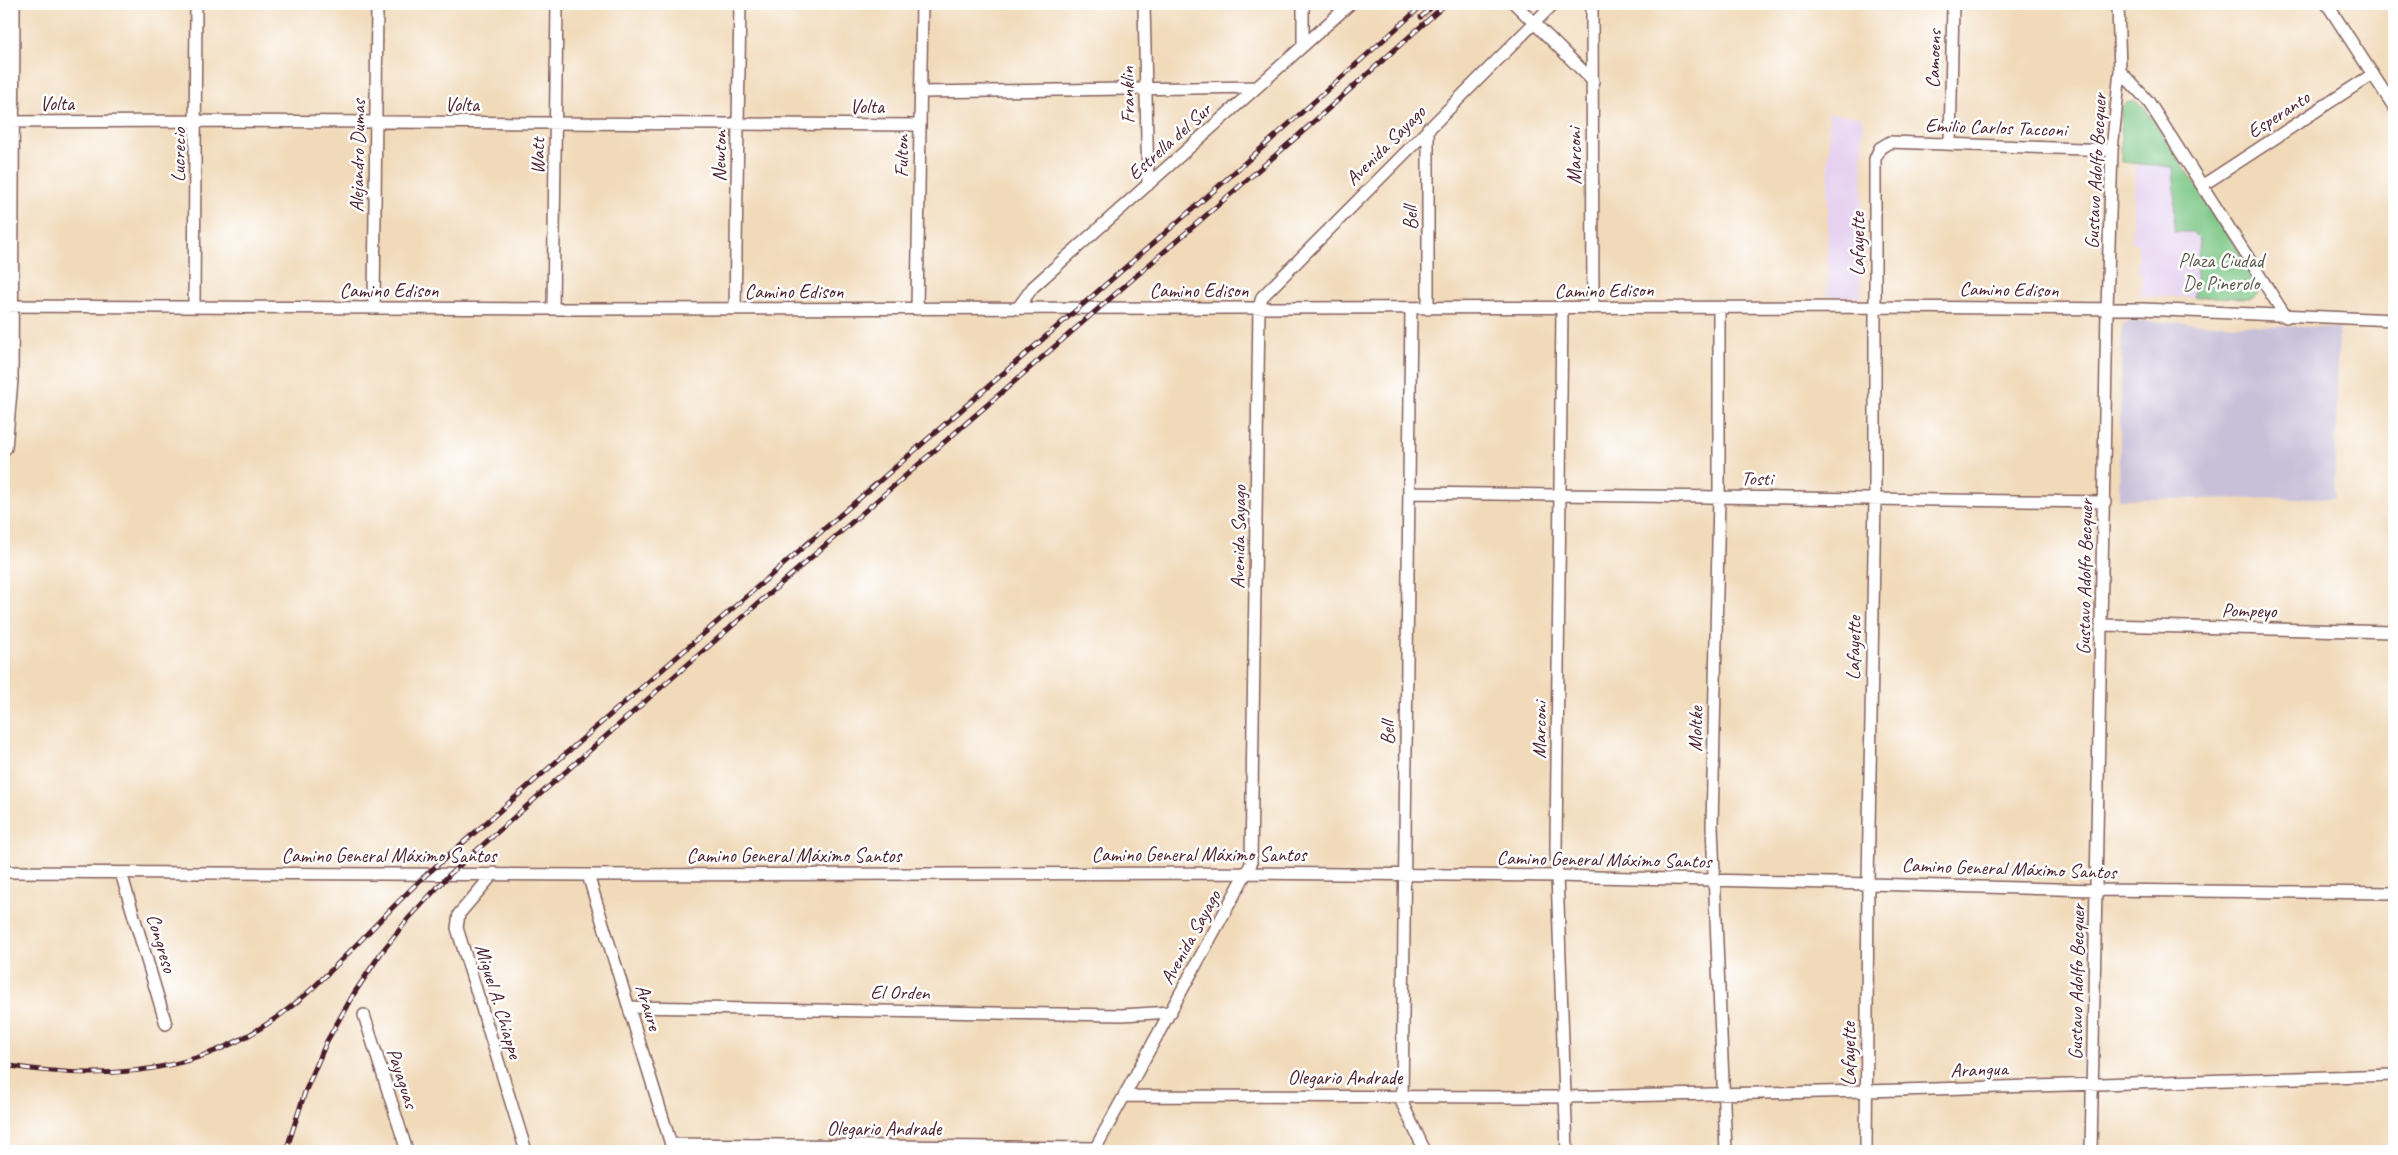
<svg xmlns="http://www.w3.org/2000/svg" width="2398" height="1155" font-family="Caveat,sans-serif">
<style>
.built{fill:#e6d2f0}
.industrial{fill:#c8bfd8}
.green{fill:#7ac685;stroke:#627258}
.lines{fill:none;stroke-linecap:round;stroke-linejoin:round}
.minor-casing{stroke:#84605d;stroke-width:14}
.minor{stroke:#fff;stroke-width:11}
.rail-casing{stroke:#4a1f2b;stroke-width:5}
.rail{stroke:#fff;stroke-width:3;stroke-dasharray:9;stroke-linecap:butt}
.labels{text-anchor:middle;stroke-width:5;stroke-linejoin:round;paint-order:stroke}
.street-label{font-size:20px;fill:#4a1f2b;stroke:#fff}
.park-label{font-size:20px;fill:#5b594a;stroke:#fff}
</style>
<rect width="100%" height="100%" fill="#fff"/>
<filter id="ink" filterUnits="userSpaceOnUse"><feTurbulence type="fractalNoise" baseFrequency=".02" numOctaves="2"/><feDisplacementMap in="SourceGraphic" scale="10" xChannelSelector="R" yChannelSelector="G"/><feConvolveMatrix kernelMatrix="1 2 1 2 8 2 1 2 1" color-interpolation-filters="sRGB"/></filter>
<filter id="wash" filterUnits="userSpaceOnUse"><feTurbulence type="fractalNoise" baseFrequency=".0096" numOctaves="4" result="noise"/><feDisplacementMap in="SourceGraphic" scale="20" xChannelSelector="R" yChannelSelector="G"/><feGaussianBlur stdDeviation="1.12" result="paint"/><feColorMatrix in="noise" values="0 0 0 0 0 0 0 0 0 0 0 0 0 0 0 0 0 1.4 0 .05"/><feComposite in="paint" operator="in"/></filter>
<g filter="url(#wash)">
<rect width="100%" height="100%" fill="#f1daba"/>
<!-- built -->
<path class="built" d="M1829 113 1863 117 1861 297 1827 296Z
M2135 165 2173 166 2175 193 2192 231 2200 240 2194 297 2140 296 2142 273H2138V243L2132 242Z"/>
<!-- industrial -->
<path class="industrial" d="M2127 321 2339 328 2334 498 2119 499 2122 327Z"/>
<!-- green -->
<path class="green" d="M2135 101 2144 107 2257 279 2259 287 2258 294 2252 298 2194 297 2200 240 2192 232H2174L2175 193 2173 167 2121 162V110L2127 103Z"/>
</g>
<g filter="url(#ink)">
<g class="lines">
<defs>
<path id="minor" d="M1144 4 1148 185
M1303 4V45
M1515 4 1593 81
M1592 4 1593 308
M2327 4 2394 107
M2120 71 2148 101 2286 317
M921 92 1257 87
M4 122 197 121 920 125
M1428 128V309
M1950 144 1953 4
M2203 185 2373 74
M4 306 553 309 1876 307 2142 309 2394 320
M194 307 196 4
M374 308 377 4
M1719 308V496L1712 827 1726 1151
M553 309 557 4
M735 309 740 4
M917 309 922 4
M1017 309 1033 287 1350 4
M1411 309 1402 1103 1425 1151
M1562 309 1556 848 1567 1151
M6 448 12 380 14 4
M1409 493 2105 502
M2102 625 2394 632
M4 872 588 875 1247 873 1557 876 2096 890 2394 893
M121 873 166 1024
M494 873 459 914 457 928 526 1151
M588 875 673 1151
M630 1007 1122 1015 1171 1012
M364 1015 407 1151
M1126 1096 1564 1097 1867 1091 2394 1075
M671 1144 1096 1148
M1094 1151 1251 864 1259 308 1262 297 1553 4
M1866 1151 1868 883 1875 498V159L1880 148 1890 142 2112 150
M2091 1151 2107 309 2112 150 2120 71 2118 4"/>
</defs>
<!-- minor casing -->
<use href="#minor" class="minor-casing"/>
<!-- minor -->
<use href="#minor" class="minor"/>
<defs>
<path id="rail" d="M1421 17 1435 4
M4 1065C123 1085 227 1071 317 984 355 948 389 909 427 874L1211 193 1424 4
M286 1151 305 1092 327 1041 353 995 381 953 408 919 450 874 649 698 1300 134 1446 4"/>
</defs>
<!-- rail casing -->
<use href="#rail" class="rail-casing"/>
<!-- rail -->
<use href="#rail" class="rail"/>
</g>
</g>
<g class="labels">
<!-- street labels -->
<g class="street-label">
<text transform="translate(1933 59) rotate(-88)" y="7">Camoens</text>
<text transform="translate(1127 95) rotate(-91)" y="7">Franklin</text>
<text x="57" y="110">Volta</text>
<text x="462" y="111">Volta</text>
<text x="867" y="113">Volta</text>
<text transform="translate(2278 114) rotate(-33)" y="7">Esperanto</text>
<text transform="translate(1996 127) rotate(2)" y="7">Emilio Carlos Tacconi</text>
<text transform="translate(1169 141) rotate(-42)" y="7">Estrella del Sur</text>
<text transform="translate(1385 145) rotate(-45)" y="7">Avenida Sayago</text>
<text transform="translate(178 155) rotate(-89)" y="7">Lucrecio</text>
<text transform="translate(357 156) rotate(-89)" y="7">Alejandro Dumas</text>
<text transform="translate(537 156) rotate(-89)" y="7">Watt</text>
<text transform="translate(719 156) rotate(-89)" y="7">Newton</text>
<text transform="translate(901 156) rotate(-89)" y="7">Fulton</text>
<text transform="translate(1574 156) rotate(-90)" y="7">Marconi</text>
<text transform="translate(2095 171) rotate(-87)" y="7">Gustavo Adolfo Becquer</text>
<text transform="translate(1410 218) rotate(-90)" y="7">Bell</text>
<text transform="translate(1857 244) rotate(-90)" y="7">Lafayette</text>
<text transform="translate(2009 289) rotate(1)" y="7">Camino Edison</text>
<text x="389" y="297">Camino Edison</text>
<text x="1199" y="297">Camino Edison</text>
<text transform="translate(1604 290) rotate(-1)" y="7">Camino Edison</text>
<text x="794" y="298">Camino Edison</text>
<text transform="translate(1757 478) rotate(1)" y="7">Tosti</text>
<text transform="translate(1238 537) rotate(-89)" y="7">Avenida Sayago</text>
<text transform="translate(2084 577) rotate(-89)" y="7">Gustavo Adolfo Becquer</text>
<text transform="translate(2249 610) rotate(1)" y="7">Pompeyo</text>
<text transform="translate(1853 648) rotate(-89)" y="7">Lafayette</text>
<text transform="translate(1695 729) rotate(-89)" y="7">Moltke</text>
<text transform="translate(1539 730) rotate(-89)" y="7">Marconi</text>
<text transform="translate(1387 733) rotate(-89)" y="7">Bell</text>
<text x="1199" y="861">Camino General Máximo Santos</text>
<text x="389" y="862">Camino General Máximo Santos</text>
<text x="794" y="862">Camino General Máximo Santos</text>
<text transform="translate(1604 859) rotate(1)" y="7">Camino General Máximo Santos</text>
<text transform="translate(2009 868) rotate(2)" y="7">Camino General Máximo Santos</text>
<text transform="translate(1190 937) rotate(-61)" y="7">Avenida Sayago</text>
<text transform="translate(162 943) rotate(73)" y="7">Congreso</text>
<text transform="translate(2076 982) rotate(-89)" y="7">Gustavo Adolfo Becquer</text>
<text transform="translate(900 992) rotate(1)" y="7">El Orden</text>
<text transform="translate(499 1001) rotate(73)" y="7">Miguel A. Chiappe</text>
<text transform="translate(649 1007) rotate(73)" y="7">Araure</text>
<text transform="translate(1848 1054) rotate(-90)" y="7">Lafayette</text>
<text transform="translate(1979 1069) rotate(-2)" y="7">Arangua</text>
<text x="1345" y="1084">Olegario Andrade</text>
<text transform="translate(403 1078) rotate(72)" y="7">Payaguas</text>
<text x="884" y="1135">Olegario Andrade</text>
</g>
<!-- park labels -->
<g class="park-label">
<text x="2221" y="267">Plaza Ciudad<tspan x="2221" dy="23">De Pinerolo</tspan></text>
</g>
</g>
<!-- margin -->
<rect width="2398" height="1155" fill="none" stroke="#fff" stroke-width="20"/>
</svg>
